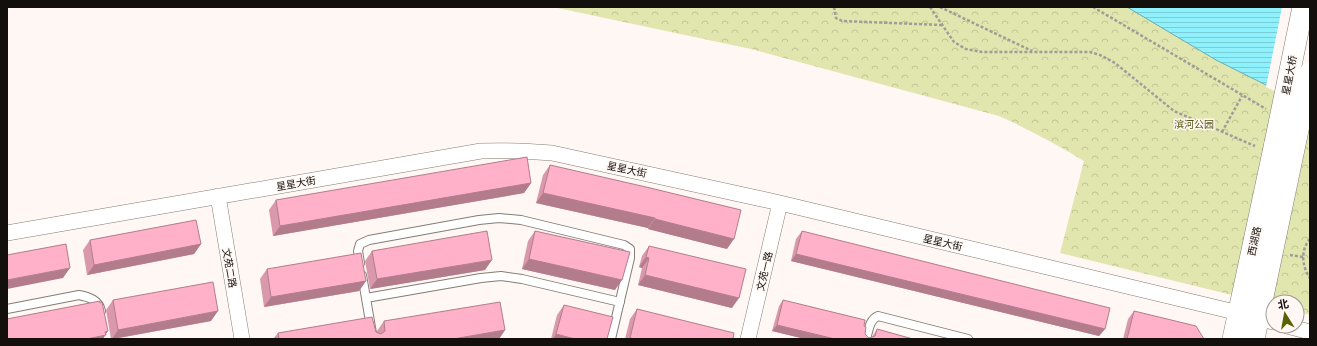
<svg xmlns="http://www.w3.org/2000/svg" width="1317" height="346" font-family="Poppins,'Noto Sans SC',sans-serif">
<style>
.park{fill:url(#park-crowns)}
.water{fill:url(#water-rules);stroke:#6aadb4}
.pier{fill:#fef7f3}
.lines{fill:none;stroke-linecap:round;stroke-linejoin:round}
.service-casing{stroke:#857c75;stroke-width:10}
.minor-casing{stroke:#857c75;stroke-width:16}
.secondary-casing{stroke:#857c75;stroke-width:22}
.path{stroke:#a19c98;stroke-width:2.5;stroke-dasharray:3 2;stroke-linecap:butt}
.service{stroke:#fff;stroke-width:8}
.minor{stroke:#fff;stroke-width:15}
.secondary{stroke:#fff;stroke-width:21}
.secondary-bridge-casing{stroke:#857c75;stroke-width:22;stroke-linecap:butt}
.secondary-bridge{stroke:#fff;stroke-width:21}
.wall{fill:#da98ad}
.shaded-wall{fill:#b27c8d}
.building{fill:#feb1c9;stroke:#b27c8d}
.labels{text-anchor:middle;stroke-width:3;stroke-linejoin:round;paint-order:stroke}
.street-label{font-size:10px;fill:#120f0c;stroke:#fef7f3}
.park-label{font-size:10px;fill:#545713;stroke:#fef7f3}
</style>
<defs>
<pattern id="park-crowns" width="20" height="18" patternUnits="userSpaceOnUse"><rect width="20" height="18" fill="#e1e6ae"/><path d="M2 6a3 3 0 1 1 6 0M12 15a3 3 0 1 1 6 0" fill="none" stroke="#c0c494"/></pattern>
<pattern id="water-rules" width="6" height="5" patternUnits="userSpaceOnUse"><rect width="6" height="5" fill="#8ff1fc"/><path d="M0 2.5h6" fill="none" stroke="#7acdd7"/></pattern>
</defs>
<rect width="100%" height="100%" fill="#fef7f3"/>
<!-- park -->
<path class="park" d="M553 7H1310V315L1297 311V302H1273V305L1060 253 1084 161C1056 144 1028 129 999 116L751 49Z"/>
<!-- water -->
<path class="water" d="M1127 7H1310V107L1216 60Z"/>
<!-- pier -->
<path class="pier" d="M1282 7H1310V109L1266 87Z"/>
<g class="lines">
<defs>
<path id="service" d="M360 263 358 251 360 244 369 240 479 220 499 218 521 220 624 245 630 249V258L611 339
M362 275 373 339
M366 298 481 278 501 276 522 279 620 302
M7 309 79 295C89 297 99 300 101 311
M866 339C869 330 869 320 878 316L968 339"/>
<path id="minor" d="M218 196 242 339
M7 233 481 151C505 150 528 151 552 153L780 203 1239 313
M1259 318 1273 322
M1287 326 1310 332
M748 339 780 203"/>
<path id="secondary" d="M1233 339 1275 143
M1254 339 1294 149"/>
</defs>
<!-- service casing -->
<use href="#service" class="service-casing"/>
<!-- minor casing -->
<use href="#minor" class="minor-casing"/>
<!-- secondary casing -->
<use href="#secondary" class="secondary-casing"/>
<!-- path -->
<path class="path" d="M834 7 836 18 842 21 942 25
M930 7 954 42 966 49 982 52H1090L1100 55 1115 63 1174 111 1255 146
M940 7 1032 51
M1093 7 1266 109
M1222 132 1242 96
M1310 239C1300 250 1302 267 1310 278
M1290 255 1303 257"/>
<!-- service -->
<use href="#service" class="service"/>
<!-- minor -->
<use href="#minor" class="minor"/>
<!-- secondary -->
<use href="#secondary" class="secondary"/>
<defs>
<path id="secondary-bridge" d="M1275 143 1303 7
M1294 149 1310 73"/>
</defs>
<!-- secondary-bridge casing -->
<use href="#secondary-bridge" class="secondary-bridge-casing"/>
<!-- secondary-bridge -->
<use href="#secondary-bridge" class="secondary-bridge"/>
</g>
<!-- wall -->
<path class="wall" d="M550 165 727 249 648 229V228L536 203 543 175Z
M531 183 524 193 273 236 269 210 276 200Z
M535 231 615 290 522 269 528 241Z
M802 231 1105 329 1099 336 791 261 796 239Z
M90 240 201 244 194 254 87 275 83 250Z
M649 246 732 308 638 285 642 268 639 267 642 256Z
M372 251 485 270 370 289 365 261Z
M267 269 366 281 359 291 264 307 260 279Z
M113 300 211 321 114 339H111L106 310Z
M783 300 864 326 865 334 869 338 872 337 877 329 913 339H805L772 331 779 306Z
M564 305 607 339H551L557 315Z
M637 309 733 339H625L630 319Z
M1134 311 1204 339H1123L1128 319Z
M384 321 505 330 499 339H273L278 333 376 332 377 333V331Z"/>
<!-- shaded-wall -->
<path class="shaded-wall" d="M531 183 524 193 273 236 280 226Z
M543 193 655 218 648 228 536 203Z
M655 219 734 239 727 249 648 229Z
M201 244 194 254 87 275 94 265Z
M796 254 1105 329 1099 336 791 261Z
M646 257 649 258 642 268 639 267Z
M529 259 622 280 615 290 522 269Z
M492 260 485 270 370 289 377 279Z
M70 268 63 278 7 289V280Z
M645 275 739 298 732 308 638 285Z
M366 281 359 291 264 307 271 297Z
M218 311 211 321 112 339 118 330Z
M777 325 835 339H805L772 331Z
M505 330 499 339H453Z
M108 331 103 339H87L105 332Z
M556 334 575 339H553Z"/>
<!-- building -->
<path class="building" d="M527 157 531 183 280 226 276 200Z
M550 165 646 187 741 210 734 239 655 219V218L543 193Z
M196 220 201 244 94 265 90 240Z
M487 231 492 260 377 279 372 251Z
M535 231 630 252 622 280 529 259Z
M802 231 1110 308 1105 329 796 254Z
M66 244 70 268 7 280V255Z
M649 246 746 269 739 298 645 275 649 258 646 257Z
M361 253 366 281 271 297 267 269Z
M213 282 218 311 118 330 113 300Z
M783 300 865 320 864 326 866 327 865 334 869 338 875 336 877 329 913 339H835L777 325Z
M100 301V303L102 302 108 331 105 332 106 335 87 339H7V319Z
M500 302 505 330 453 339H279L278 333 372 317 376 332 381 334 385 331 384 321Z
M564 305 613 317 607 339H575L556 334Z
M637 309 734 333 733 339H635L630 338Z
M1134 311 1196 326 1204 339H1127Z"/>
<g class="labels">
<!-- street labels -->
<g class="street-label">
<text transform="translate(1289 75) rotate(-79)" y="4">星星大桥</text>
<text transform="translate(627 169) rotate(12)" y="4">星星大街</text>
<text transform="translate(296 183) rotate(-10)" y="4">星星大街</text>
<text transform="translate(1254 241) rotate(-78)" y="4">西湖路</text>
<text transform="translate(943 242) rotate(13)" y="4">星星大街</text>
<text transform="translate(230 268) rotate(80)" y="4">文苑二路</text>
<text transform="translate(764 271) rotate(-77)" y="4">文苑一路</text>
</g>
<!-- park labels -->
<g class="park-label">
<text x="1194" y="128">滨河公园</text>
</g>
</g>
<!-- border -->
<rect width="1317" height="346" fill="none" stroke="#120f0c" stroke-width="16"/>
<!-- north arrow -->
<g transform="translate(1285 314) rotate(349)"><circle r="19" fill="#fef7f3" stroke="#a09a97"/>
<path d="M0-3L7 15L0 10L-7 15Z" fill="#586201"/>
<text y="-6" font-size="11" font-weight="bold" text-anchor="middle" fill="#120f0c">北</text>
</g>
</svg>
